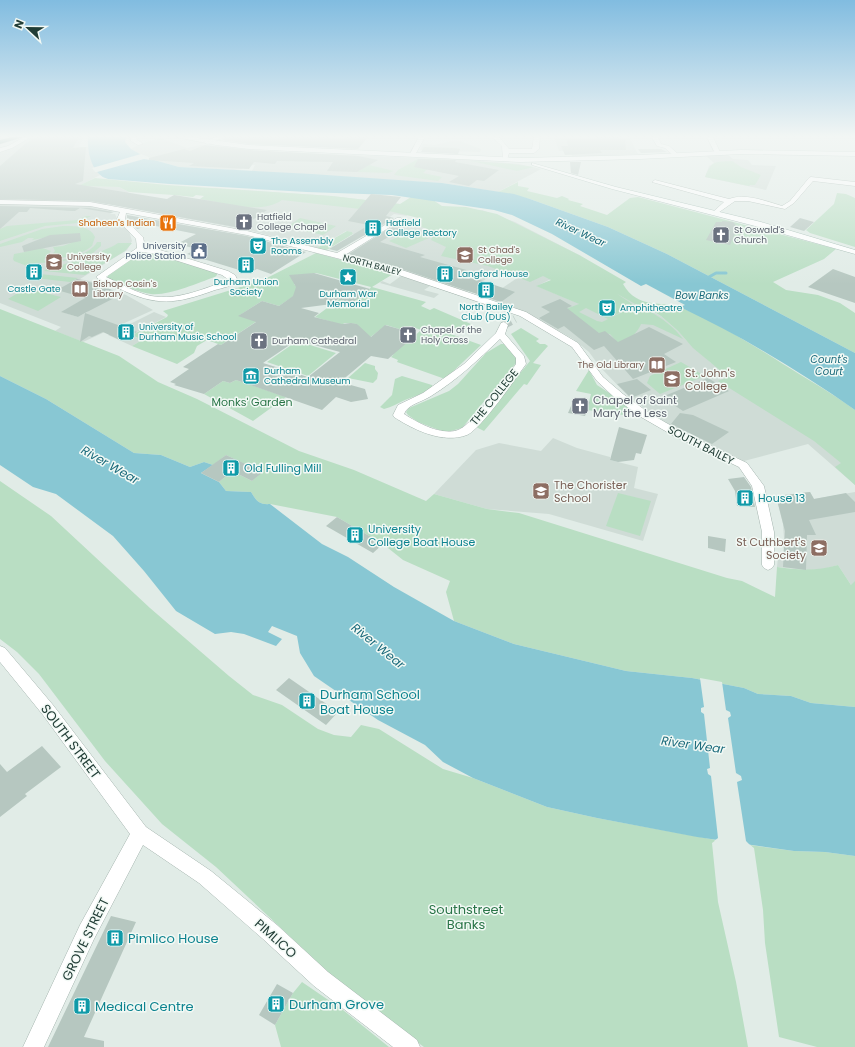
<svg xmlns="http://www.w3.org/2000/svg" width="855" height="1047" font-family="Poppins,sans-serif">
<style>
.built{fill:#cfdcd6}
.green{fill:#b9dec3;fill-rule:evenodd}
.water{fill:#88c7d3}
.pier{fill:#e1ece7}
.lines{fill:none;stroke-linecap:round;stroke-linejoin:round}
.stream{stroke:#88c7d3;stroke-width:3}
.building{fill:#b6c7c0;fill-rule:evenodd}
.street-tunnel{stroke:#bbc9c4;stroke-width:8;stroke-dasharray:8 4;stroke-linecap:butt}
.street-casing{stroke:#a4b4ae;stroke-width:1}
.secondary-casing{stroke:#9fb8b0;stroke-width:1}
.highway-casing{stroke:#c1c9c7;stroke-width:1}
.street{fill:#fff;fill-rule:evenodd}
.secondary{fill:#fff;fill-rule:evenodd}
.highway{fill:#2c6a5e;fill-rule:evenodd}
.labels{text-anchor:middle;stroke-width:3;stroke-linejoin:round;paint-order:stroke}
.far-worship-label{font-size:9px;fill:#5b616d;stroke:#f2f9f5;text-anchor:start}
.far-food-label{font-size:9px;fill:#c56008;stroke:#f2f9f5;text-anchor:end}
.far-culture-label{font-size:9px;fill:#0d838f;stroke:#f2f9f5;text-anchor:start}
.far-service-label{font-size:9px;fill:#4e5e75;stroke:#f2f9f5;text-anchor:end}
.far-education-label{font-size:9px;fill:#785e54;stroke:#f2f9f5;text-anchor:start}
.far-street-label{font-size:9px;fill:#213d36;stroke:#f2f9f5}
.far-water-label{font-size:10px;font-style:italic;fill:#1a6a7b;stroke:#f2f9f5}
.education-label{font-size:11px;fill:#785e54;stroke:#f2f9f5;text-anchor:start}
.street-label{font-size:11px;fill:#213d36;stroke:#f2f9f5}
.worship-label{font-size:11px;fill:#5b616d;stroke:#f2f9f5;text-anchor:start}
.park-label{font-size:11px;fill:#2a7548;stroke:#f2f9f5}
.culture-label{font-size:11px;fill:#0d838f;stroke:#f2f9f5;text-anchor:start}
.water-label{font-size:12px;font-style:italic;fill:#1a6a7b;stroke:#f2f9f5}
.near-culture-label{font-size:13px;fill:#0d838f;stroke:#f2f9f5;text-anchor:start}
.near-street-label{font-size:13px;fill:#213d36;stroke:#f2f9f5}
.near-park-label{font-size:13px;fill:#2a7548;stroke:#f2f9f5}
</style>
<rect width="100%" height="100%" fill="#e1ece7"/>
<!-- built -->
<path class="built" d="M83 137 79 147H88L94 167 100 175 79 186 119 187 129 192 104 206 120 209 110 214H115L118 221 129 231 132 241 127 250 80 279 98 283 97 285 104 287 62 312 78 317 87 312 109 289 126 295 153 310 83 342 55 331 61 327 0 303V150L27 138Z
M554 137H629L638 154 573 157 569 151H559Z
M161 138 187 148 201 145 253 149 252 151 472 160 519 164 541 169 498 192 442 183 252 171 255 165 245 164 242 169 234 170 179 167 147 158 131 149 140 144Z
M457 140 481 149 480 152 420 150 423 144 435 145Z
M727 154 733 159 748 160 752 165 776 166 766 190 705 177 709 166 714 163 706 156Z
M214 188 332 196 400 204 407 216 394 214 387 219 393 220 373 234 370 233 366 236 353 234 352 232 346 231 317 248 248 230 172 216 204 197Z
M482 210 515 222 581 256 544 276 551 279 537 286 587 307 617 294 661 316 678 331 686 340 710 362 855 462V485L808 444 744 461 670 425 651 413 630 398 600 367 589 352 573 339 524 311 488 298 517 278 499 270 467 292 347 254 374 238 383 240 388 236 380 234 402 220 412 223Z
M401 276 430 286 424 290 439 294 434 298 380 283 382 281 390 284Z
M154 312 166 317 131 335 142 340 132 346 108 335Z
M553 438 577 448 610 457V460L638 467 634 488 658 494 643 541 549 514 487 509 434 494 476 450 499 443 541 451Z
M810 492 814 499 855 492V588L851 585 838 565 824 569 808 570 777 567 778 557 783 558 784 538 783 524 776 496Z"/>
<!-- green -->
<path class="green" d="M418 159 437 160 423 173 442 177 438 181 394 175 398 170Z
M471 161 512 164 534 167 517 171Z
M732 161 741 167 761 175 755 185H750L749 186 705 177C712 160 715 162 732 161Z
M369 165 394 171 388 173 357 172Z
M95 178 167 185 332 196 400 204 411 197 433 200 442 206 466 207 497 214 581 256 626 282 623 284C638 310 661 300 682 308 717 322 751 344 783 364 807 379 832 393 855 410V485L835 467 841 463 814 441 718 381 728 377 693 348 678 331 661 316 649 309V311C662 318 674 327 683 339L653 325 641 324C638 332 628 343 617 342L610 334 599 333 553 314 579 304 536 286 551 280 543 276 530 282 488 266 441 256 446 247 431 240 434 232 412 223 423 219 376 208 369 210 282 200C260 215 225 203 200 199L204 196 196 195 193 197 174 195 129 192 119 187 78 186ZM617 294 637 305 602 322 597 321 579 312 586 308 608 319 634 305Z
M518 182V186L529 188 527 191 557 198 562 196 569 199 568 200 583 204 580 206 607 215 630 198 638 197 836 249 824 259 773 282 786 290 818 295 840 303 855 313V353L667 254 608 227 530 199 498 192Z
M837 193 846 194 855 198V247L810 233 806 230 834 204Z
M86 216H91L78 223 45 226 0 241V229L7 226 77 220Z
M300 218 336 226 323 235 287 227Z
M63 226C73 226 90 225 95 237L92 246C81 255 63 259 48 259L55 251 53 247 63 246 71 243 43 238 32 240 34 238H28L22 242 0 247V244L42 229Z
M415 229 429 238 406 248 389 241Z
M347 231 352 232 353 234 325 251 317 248Z
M97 242H101V246L93 253 60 262 37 263 27 266 14 261 13 259 14 254 25 252 37 246 51 251 44 260 45 261C50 260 56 261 61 260 73 258 91 253 97 242Z
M118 243H132L125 251 85 275 44 271 49 267C59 268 109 250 118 243Z
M149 252 217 273V275L215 277C197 283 169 296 151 294 136 292 122 284 107 278L109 273 142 253Z
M316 253 393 274 372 287 426 302 421 306 430 310 434 308 471 324 461 330 454 328 448 333 481 345 445 379 397 362 398 360 391 357 393 355 399 340 407 343 421 330 410 326 406 331 386 325 363 343 357 324 345 323 338 326 332 322 315 317 342 297 369 290 371 287 316 273 310 274 294 284 298 288 307 287 279 306 262 301 240 315 257 321 221 345 207 340 197 346 194 353 177 364 132 346 142 340 132 335 167 317 168 315 163 311 263 280Z
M40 274 78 278 70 282 35 278Z
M26 288 61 297 38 311 8 299Z
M0 309 119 356 158 382 197 399 299 451 354 470 426 501 434 494 487 509 519 513 727 578 742 581 775 597 777 567C799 570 817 571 838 565L851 585 855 581V707L811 703 791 696 758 694 744 688 692 678 626 671 514 644 454 621 446 592 450 581 403 560 383 544 337 517 270 504C259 505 256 500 251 492L226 491 219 482 232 471 252 481 262 472 226 455 213 465 204 462 190 467 161 455 134 453 46 399 0 376Z
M521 328 539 339 536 341 540 344H545L548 346 533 363 541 365 527 385 524 384 484 431 476 427 530 361 511 334Z
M297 341 336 353 308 376 267 362Z
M501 344H504L517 359 516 363 462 428 447 432 439 430 418 422 408 415 406 412 409 408 449 391 458 384 486 353Z
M681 362 705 376 660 394 647 383 650 376 652 375Z
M365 363 375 366V369L378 373 377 379 373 383 348 378Z
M589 370 597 385 632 408 631 412 623 415 587 410 591 394 576 391Z
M402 376 432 385 433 388C424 393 415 396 405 400 398 403 392 407 384 409L380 407 392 395 395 379Z
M236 380 286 397 253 421 204 394 223 381 230 383Z
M0 481 51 516 150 608 229 676 253 695 282 705 318 729 334 735 351 737 361 725 379 729 443 769 473 778 547 807 597 818 716 840 712 843 718 902 736 982 748 1047H424L350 993 216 867 162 824 105 761 39 674 17 652 0 639Z
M618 493 651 501 640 536 606 526Z
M750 845 794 851 825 852 855 856V1047H817L779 1037 765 943 763 910 754 848Z
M302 982 343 1010 389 1047H281L275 1025 293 993Z"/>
<!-- water -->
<path class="water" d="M88 137H126L125 142 131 149 147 158 179 167 312 174 442 183 514 194 530 199 608 227 667 254 855 353V410C800 371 741 336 680 307L685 305 646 284 641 286 552 234 512 215 494 210 392 195 307 192 170 184 108 179C92 175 87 152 88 137Z
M0 376 46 399 134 453 161 455 190 467 204 462 213 465 201 473 219 482 226 491 251 492C256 500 259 505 270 504L322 544 348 557 394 587 454 621 514 644 626 671 692 678 744 688 758 694 791 696 811 703 855 707V856L825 852 794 851 697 837 597 818 547 807 473 778 443 762 425 745 378 720 314 676 300 653 297 636 272 626 268 632 282 639 276 646 244 634 231 632 215 634 176 611 144 571 113 536 56 494 33 487 0 465Z"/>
<!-- pier -->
<path class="pier" d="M141 154 151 158 150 160 144 159 97 172H95L92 168Z
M700 678 722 682 726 710 730 712 731 716 728 718 736 773 741 776 742 780 737 782 746 841 752 847 714 841 718 838 711 776 708 774 707 769 710 768 704 714 701 712V708L704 707Z"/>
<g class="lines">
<!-- stream -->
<path class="stream" d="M709 277 716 273H726"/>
</g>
<!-- building -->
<path class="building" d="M36 137H79L73 148 86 147 83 181 75 184 167 199 174 195 267 210 241 228 90 201 0 199V166L25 144Z
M226 137H326L343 139 345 137H368L358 149 249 144 222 140Z
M596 137H619L620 139H625L626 150H600L602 153 565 155 561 146H568L566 139H597Z
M205 145 249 150 358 156 378 160 357 172 327 171 333 162 277 161 275 164 254 162 249 169 189 166 194 163 149 160V158L184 149 190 151Z
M424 147 455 148 460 149 458 154 421 152Z
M638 149H661L667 152 641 153Z
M418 159 456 160 455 162 499 170 484 181 477 180 469 186 449 182 459 176 414 167Z
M570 162H581L578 175 571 173Z
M371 194 401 197 386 216 394 218 337 251 329 249 369 225 348 221Z
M0 206 90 208 113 212 111 213 80 208 75 211H71L30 208 27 212H19L0 229Z
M127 215 247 236 306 252 271 274 257 269 249 273 187 254 197 249 177 244 196 234 151 225 137 229 127 218Z
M800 218 814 222 804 231 790 227Z
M402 220 412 223 380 242 425 255 420 257 470 271 465 275 515 292 501 302 393 266 349 254Z
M722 221 733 222 738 227 730 245 706 240 716 222H722Z
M80 233 81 241 24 252 22 246 50 235Z
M833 269 855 277V303L808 287Z
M314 273 370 289 354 301 348 302 338 299 332 304 301 308 319 313 314 317 342 324 351 323 357 324 371 337 385 325 417 334 388 359 371 356 340 382 365 389 368 399 351 402 336 397 322 410 236 380 230 383 223 381 204 394 174 385 176 384 170 382 189 369 183 367 218 344 221 345 256 322 238 316 262 301 279 306 293 296 296 287 289 275ZM297 340 325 348 340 352 308 377 263 363Z
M77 279 97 284 122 294 85 313 137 332 120 340 103 332 92 337 89 336 80 342 85 313 78 317 61 312 85 298 57 290Z
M560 299 572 306 567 308 599 333 605 331 618 342 649 327 683 344 664 354 676 362 633 379 604 346 594 350 564 326 558 329 539 318 550 312 541 307Z
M708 378 729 391 683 411 662 397Z
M637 379 651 390 631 398 617 384Z
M574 399 590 402 585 416 568 413Z
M680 413 693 415 729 432 712 444 671 424Z
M619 427 647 435 641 454 636 453 634 460 618 462 610 460Z
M226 455 263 472 252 481 232 471 219 482 201 473Z
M744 477 751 487 755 507 737 506 735 491 728 479Z
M810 492 814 499 846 493 855 502V512L809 520 816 535H807L806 570 783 567 785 531 776 496Z
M337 517 383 544 373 553 326 526Z
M708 536 726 539 725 552 708 548Z
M289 678 338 712 326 725 276 690Z
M42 746 61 767 25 794 27 796 0 817V764L7 772Z
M111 916 136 922 84 1037 104 1041V1047H48Z
M277 984 293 993 275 1025 259 1015Z"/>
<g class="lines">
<!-- street-tunnel -->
<path class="street-tunnel" d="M504 325 515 319"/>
<defs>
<path id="street" d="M24 137H31L12 148 0 152V148L8 146Z
M130 137H136V139L143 144 138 145 131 141Z
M216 137H225L207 144 204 142Z
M419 137H425L415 155H411L410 154Z
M492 137 500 138 509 149H532L534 137H540L539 149 534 153H509L507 160H503L502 146Z
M652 137H658L661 144 669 146 678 154V156H674L665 148 657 146Z
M707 137H713L720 152 719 153H715Z
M811 177 855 182V186L813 181 794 203 785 209 748 201H735L715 215 712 213 724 202 652 182 655 180 729 199C745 193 766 201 782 206L790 201 809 178Z
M0 200 90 202 247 231 337 253 397 218H401V220L345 255 393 267 526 312 578 343 603 377 623 394 649 413 682 432 747 463 764 486 774 532V565L772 568 768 570 764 568 762 565V532L752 486 739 467 674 436 641 417 615 398 597 381 572 347 520 316 387 271 247 235 126 213 125 219 143 237 145 247 160 250 228 271 235 275 238 281C233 286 222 288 215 290 176 304 157 307 118 288 111 285 101 282 96 277L137 248 136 239 117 219 120 212 90 206 0 204ZM142 252 156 254 222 275 229 280C205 288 178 301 151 296 136 293 120 283 106 277Z
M504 322 508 325 505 334 524 356 526 364C516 378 481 429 467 435 443 444 414 430 394 417L393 415 398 405 423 393 464 364 496 333 501 323ZM500 339 516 358V364C507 377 471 426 458 430 441 436 418 423 404 414 408 404 422 402 431 396 457 380 478 360 500 339Z
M0 646 5 648 53 705 146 827 211 871 277 925 328 972 417 1040 420 1047H393L314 986 263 939 199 883 143 845 94 939 44 1047H23L80 925 130 834 43 715 0 662Z"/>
<path id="secondary" d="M176 137H191L249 145 520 158 640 155 741 150 855 152V156L741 154 640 159 520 162 249 149 216 145Z
M532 163 616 187 761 222 855 250V254L755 226 612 189 532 165Z"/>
<path id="highway" d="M12 137H23L0 144V140Z"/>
</defs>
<!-- street casing -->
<use href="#street" class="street-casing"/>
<!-- secondary casing -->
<use href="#secondary" class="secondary-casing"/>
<!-- highway casing -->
<use href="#highway" class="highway-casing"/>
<!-- street -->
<use href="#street" class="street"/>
<!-- secondary -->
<use href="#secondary" class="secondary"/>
<!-- highway -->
<use href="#highway" class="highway"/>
</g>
<!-- sky -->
<linearGradient id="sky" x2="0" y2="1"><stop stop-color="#81bce0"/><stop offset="0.48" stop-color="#f2f6f4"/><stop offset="1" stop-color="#f2f6f4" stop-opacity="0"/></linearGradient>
<rect width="855" height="284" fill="url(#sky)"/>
<!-- icons -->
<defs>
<symbol id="church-square" viewBox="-11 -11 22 22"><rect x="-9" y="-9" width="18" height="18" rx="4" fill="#6b7280" stroke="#f2f9f5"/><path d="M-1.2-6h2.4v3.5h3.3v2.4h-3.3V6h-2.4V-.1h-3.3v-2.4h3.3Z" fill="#fff"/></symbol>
<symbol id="restaurant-square" viewBox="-11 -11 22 22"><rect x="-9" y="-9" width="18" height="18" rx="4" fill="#e8710a" stroke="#f2f9f5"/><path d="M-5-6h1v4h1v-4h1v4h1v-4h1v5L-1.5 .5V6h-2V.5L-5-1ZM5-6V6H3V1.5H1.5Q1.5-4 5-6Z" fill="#fff"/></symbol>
<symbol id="building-square" viewBox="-11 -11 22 22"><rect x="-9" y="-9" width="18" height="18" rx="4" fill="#0f9aa8" stroke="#f2f9f5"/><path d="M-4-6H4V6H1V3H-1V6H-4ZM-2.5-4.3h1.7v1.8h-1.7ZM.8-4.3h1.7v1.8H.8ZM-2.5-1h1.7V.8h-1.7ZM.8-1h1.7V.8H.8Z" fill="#fff"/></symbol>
<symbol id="theatre-square" viewBox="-11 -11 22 22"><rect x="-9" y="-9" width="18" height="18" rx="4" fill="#0f9aa8" stroke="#f2f9f5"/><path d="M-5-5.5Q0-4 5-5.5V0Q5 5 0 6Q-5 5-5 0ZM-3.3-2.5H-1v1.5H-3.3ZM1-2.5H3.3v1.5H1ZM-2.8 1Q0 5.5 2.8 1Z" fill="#fff"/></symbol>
<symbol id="civic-square" viewBox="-11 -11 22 22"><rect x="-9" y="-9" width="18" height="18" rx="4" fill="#5c6f8a" stroke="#f2f9f5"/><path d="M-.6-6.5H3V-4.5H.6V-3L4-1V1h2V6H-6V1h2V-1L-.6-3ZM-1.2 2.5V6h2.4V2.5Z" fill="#fff"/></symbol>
<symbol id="university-square" viewBox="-11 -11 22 22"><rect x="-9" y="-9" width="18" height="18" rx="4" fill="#8d6e63" stroke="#f2f9f5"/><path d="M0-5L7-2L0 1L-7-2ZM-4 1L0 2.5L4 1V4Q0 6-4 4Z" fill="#fff"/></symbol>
<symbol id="sight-square" viewBox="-11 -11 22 22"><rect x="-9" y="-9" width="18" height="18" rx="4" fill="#0f9aa8" stroke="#f2f9f5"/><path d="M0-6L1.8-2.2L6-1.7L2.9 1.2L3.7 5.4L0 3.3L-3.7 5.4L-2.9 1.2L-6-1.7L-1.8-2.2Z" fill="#fff"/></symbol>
<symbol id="library-square" viewBox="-11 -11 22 22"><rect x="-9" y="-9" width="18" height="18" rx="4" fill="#8d6e63" stroke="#f2f9f5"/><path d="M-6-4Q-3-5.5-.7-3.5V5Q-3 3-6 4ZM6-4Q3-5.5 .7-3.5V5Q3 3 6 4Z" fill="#fff"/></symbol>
<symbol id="museum-square" viewBox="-11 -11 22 22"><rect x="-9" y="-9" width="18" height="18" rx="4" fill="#0f9aa8" stroke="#f2f9f5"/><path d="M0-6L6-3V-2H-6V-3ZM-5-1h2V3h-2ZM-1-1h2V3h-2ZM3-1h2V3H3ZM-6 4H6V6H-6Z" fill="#fff"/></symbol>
<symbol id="school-square" viewBox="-11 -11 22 22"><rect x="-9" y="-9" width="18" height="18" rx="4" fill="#8d6e63" stroke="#f2f9f5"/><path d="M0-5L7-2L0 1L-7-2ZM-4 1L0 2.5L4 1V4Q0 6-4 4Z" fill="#fff"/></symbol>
</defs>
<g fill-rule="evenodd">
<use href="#church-square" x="234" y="212" width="20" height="20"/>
<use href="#restaurant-square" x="158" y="213" width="20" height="20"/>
<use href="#building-square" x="363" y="218" width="20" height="20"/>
<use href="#church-square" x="711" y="225" width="20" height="20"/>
<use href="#theatre-square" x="248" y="236" width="20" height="20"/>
<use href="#civic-square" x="189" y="241" width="20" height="20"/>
<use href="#university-square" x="455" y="245" width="20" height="20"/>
<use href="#university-square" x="44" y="252" width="20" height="20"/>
<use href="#building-square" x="236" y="255" width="20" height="20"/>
<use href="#building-square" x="24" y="262" width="20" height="20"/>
<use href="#building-square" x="435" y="264" width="20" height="20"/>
<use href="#sight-square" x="338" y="267" width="20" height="20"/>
<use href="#library-square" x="70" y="279" width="20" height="20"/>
<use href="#building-square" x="476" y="280" width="20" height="20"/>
<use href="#theatre-square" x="597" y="298" width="20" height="20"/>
<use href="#building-square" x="116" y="322" width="20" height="20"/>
<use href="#church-square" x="398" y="325" width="20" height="20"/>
<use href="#church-square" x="249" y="331" width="20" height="20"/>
<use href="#library-square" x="647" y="355" width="20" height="20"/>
<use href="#museum-square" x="241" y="366" width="20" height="20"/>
<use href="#university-square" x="662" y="369" width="20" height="20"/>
<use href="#church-square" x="570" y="396" width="20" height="20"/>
<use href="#building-square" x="221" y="458" width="20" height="20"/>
<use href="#school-square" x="531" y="481" width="20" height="20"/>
<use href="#building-square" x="735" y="488" width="20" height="20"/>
<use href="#building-square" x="345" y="525" width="20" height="20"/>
<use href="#university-square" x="809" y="538" width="20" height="20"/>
<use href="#building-square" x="297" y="691" width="20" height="20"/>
<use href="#building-square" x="105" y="928" width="20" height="20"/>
<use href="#building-square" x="266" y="994" width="20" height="20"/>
<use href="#building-square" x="72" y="996" width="20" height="20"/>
</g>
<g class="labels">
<!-- far-worship labels -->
<g class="far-worship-label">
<text x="257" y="220">Hatfield<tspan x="257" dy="10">College Chapel</tspan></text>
<text x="734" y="233">St Oswald's<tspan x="734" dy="10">Church</tspan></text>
<text x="421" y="333">Chapel of the<tspan x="421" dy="10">Holy Cross</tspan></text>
<text x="272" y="344">Durham Cathedral</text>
</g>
<!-- far-food labels -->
<g class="far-food-label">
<text x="155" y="226">Shaheen's Indian</text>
</g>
<!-- far-culture labels -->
<g class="far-culture-label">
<text x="386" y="226">Hatfield<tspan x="386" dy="10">College Rectory</tspan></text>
<text x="271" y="244">The Assembly<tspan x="271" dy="10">Rooms</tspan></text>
<text x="458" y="277">Langford House</text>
<text x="246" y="285" text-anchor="middle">Durham Union<tspan x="246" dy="10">Society</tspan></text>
<text x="34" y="292" text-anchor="middle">Castle Gate</text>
<text x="348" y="297" text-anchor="middle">Durham War<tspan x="348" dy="10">Memorial</tspan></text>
<text x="486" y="310" text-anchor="middle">North Bailey<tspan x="486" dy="10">Club (DUS)</tspan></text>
<text x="620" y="311">Amphitheatre</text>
<text x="139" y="330">University of<tspan x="139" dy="10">Durham Music School</tspan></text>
<text x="264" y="374">Durham<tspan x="264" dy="10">Cathedral Museum</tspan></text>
</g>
<!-- far-service labels -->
<g class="far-service-label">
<text x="186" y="249">University<tspan x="186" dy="10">Police Station</tspan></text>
</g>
<!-- far-education labels -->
<g class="far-education-label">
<text x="478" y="253">St Chad's<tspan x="478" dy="10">College</tspan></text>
<text x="67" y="260">University<tspan x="67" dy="10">College</tspan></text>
<text x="93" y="287">Bishop Cosin's<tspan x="93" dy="10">Library</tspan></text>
<text x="644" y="368" text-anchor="end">The Old Library</text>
</g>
<!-- far-street labels -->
<g class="far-street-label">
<text transform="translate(372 265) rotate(15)" y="3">NORTH BAILEY</text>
</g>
<!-- far-water labels -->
<g class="far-water-label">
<text transform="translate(581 232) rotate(25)" y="4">River Wear</text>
<text x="702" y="299">Bow Banks</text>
<text x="829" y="363">Count's<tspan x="829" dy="12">Court</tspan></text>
</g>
<!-- education labels -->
<g class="education-label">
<text x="685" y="377">St. John's<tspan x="685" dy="13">College</tspan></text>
<text x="554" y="489">The Chorister<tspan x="554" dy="13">School</tspan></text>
<text x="806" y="546" text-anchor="end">St Cuthbert's<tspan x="806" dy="13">Society</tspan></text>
</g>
<!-- street labels -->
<g class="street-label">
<text transform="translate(494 397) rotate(-51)" y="4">THE COLLEGE</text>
<text transform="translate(701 445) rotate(27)" y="4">SOUTH BAILEY</text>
</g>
<!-- worship labels -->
<g class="worship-label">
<text x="593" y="404">Chapel of Saint<tspan x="593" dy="13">Mary the Less</tspan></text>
</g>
<!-- park labels -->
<g class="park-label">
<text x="252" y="406">Monks' Garden</text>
</g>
<!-- culture labels -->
<g class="culture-label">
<text x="244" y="472">Old Fulling Mill</text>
<text x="758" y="502">House 13</text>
<text x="368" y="533">University<tspan x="368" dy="13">College Boat House</tspan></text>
</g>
<!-- water labels -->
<g class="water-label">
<text transform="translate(110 465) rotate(30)" y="4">River Wear</text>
<text transform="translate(378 646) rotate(39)" y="4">River Wear</text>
<text transform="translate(693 745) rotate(8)" y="4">River Wear</text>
</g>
<!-- near-culture labels -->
<g class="near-culture-label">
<text x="320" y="699">Durham School<tspan x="320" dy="15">Boat House</tspan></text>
<text x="128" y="943">Pimlico House</text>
<text x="289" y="1009">Durham Grove</text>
<text x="95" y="1011">Medical Centre</text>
</g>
<!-- near-street labels -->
<g class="near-street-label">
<text transform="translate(71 741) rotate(53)" y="5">SOUTH STREET</text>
<text transform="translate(276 938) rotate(42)" y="5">PIMLICO</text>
<text transform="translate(85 939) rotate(-64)" y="5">GROVE STREET</text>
</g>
<!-- near-park labels -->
<g class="near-park-label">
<text x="466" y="914">Southstreet<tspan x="466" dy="15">Banks</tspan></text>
</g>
</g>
<!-- north arrow -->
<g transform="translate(28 28) rotate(292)" stroke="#f2f9f5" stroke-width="3" paint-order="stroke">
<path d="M0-3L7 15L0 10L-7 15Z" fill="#213d36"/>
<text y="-6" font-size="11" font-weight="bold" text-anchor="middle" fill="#213d36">N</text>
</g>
</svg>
